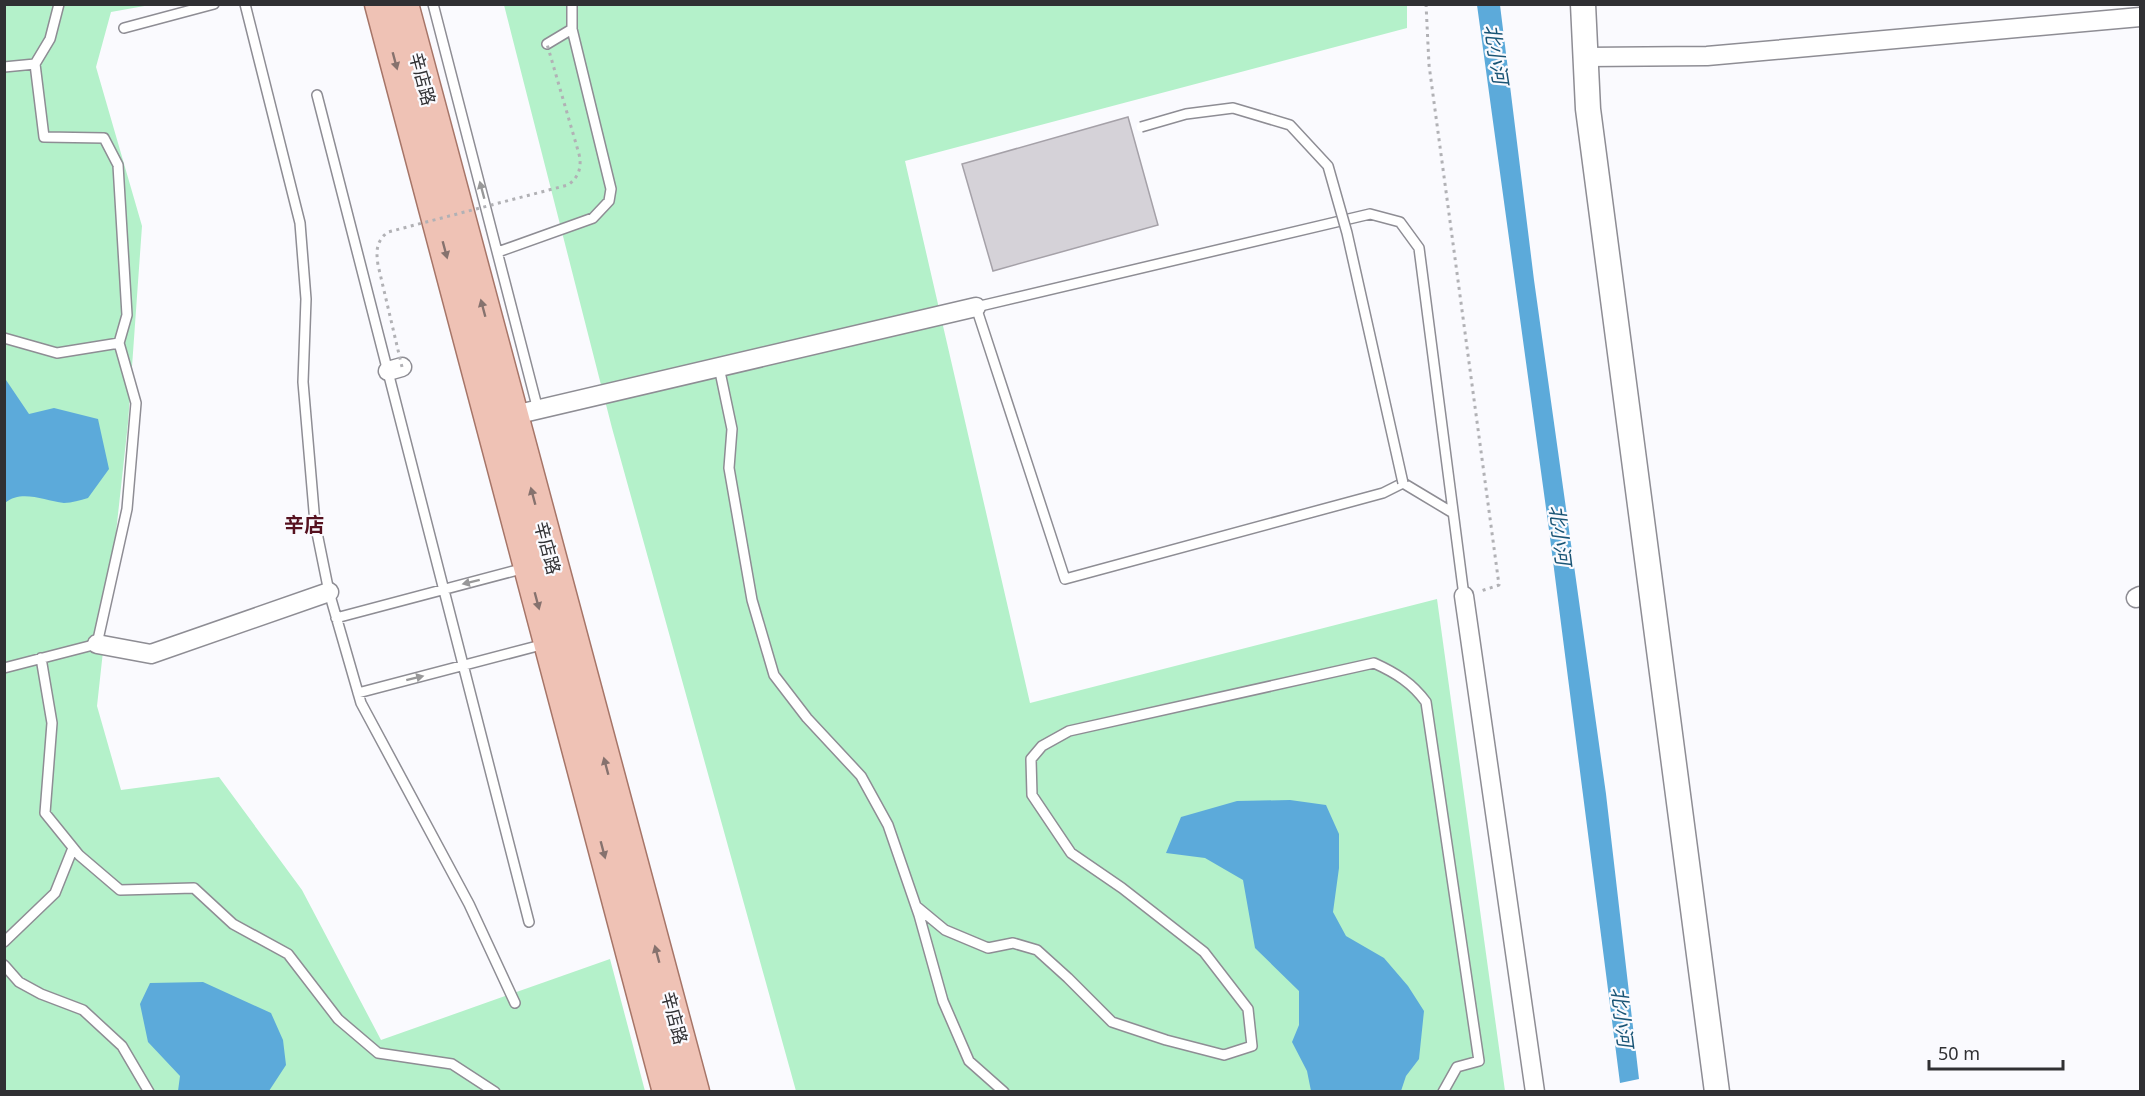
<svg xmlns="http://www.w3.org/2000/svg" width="2145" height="1096" font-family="'Noto Sans','Noto Sans SC',sans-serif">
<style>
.green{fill:#b4f1ca}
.water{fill:#5caada}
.building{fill:#d5d2d8;stroke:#a5a1a8;stroke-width:1.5}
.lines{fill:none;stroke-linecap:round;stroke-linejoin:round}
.service-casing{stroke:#8e8d94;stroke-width:12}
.minor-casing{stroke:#8e8d94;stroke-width:21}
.tertiary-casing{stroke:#8e8d94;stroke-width:27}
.primary-casing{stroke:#a67568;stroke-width:33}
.path{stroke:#b1b1b5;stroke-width:3;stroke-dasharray:3 4.5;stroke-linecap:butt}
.service{stroke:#fff;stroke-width:9}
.minor{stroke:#fff;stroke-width:18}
.tertiary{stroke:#fff;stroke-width:24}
.primary{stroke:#efc2b5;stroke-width:30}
.service-bridge-casing{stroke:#8e8d94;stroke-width:12;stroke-linecap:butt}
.path-bridge{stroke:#b1b1b5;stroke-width:3;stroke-dasharray:3 4.5;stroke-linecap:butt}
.service-bridge{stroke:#fff;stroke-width:9}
.oneway{fill:#86726e}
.oneway2{fill:#989899}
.labels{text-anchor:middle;stroke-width:4.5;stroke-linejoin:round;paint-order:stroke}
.street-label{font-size:18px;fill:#303033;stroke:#fafafe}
.water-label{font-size:20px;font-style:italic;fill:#195475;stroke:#fafafe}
.neighbourhood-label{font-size:20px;font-weight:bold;fill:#56111f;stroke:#fafafe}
</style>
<rect width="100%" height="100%" fill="#fafafe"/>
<!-- green -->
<path class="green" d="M5 5H150L111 12 96 67 142 226 128 423 97 706 121 790 219 777 302 890 381 1040 610 959 645 1091 5 1092Z
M504 5H1407V28L905 161 1030 703 1437 599 1505 1091H796L612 428Z"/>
<!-- water -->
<path class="water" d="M1477 5H1500L1534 280 1606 794 1639 1079 1620 1083 1549 530Z
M6 380 29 414 54 408 98 419 109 469 88 498C80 500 72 503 64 503 44 501 22 489 5 503L4 381Z
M1290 800 1326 805 1339 834V868L1333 912 1346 936 1384 958 1408 986 1424 1011 1419 1059 1406 1076 1401 1091H1311L1307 1071 1292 1042 1299 1025V991L1255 948 1243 880 1205 858 1166 853 1181 817 1237 801Z
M203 982 271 1013 283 1040 286 1065 269 1091H178L180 1076 148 1042 140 1004 150 983Z"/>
<!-- building -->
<path class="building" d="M1128 117 1158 225 993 271 962 164Z"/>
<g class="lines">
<defs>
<path id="service" d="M245 4 300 223 306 299 303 382 315 523 329 592 361 703 469 904 515 1003
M433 4 538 410
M124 28 214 4
M547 44 572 29V4
M4 67 35 64
M317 95 529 922
M498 252 593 218 609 201 611 189 572 29
M4 338 57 353 119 343
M719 367 732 429 729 468 752 600 774 675 807 718 861 776 888 825 919 915 943 1001 969 1061 1004 1092
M1453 513 1403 483 1383 493 1065 579 976 307 1370 214 1400 222 1419 248 1464 596
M336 618 525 568
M41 658 52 723 45 813 79 855 120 890 194 888 233 924 288 954 338 1019 378 1053 452 1064 495 1092
M4 668 97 644 127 509 136 403 119 343 127 315 118 165 104 138 44 137 35 64 50 39 59 4
M358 693 545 644
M916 906 945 930 988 948 1013 943 1037 950 1068 978 1112 1022 1166 1040 1224 1055 1252 1046 1248 1009 1204 952 1122 888 1071 853 1032 795 1031 759 1042 746 1069 731 1374 663C1396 673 1412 683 1426 702L1479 1061 1457 1067 1443 1092
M4 942 55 893 73 848
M4 965 19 982 41 994 83 1010 122 1046 149 1092"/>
<path id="minor" d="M1585 57 1707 56 2140 17
M388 371 402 367
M506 417 976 307
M1464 596 1535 1092
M2136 598 2140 596
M97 644 151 654 329 592"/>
<path id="tertiary" d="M1583 4 1588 109 1717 1092"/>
<path id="primary" d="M380 4 668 1092
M403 4 694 1092"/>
</defs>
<!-- service casing -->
<use href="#service" class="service-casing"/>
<!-- minor casing -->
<use href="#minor" class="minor-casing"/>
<!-- tertiary casing -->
<use href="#tertiary" class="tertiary-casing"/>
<!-- primary casing -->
<use href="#primary" class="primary-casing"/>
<!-- path -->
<path class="path" d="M1426 4 1429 65 1499 585 1481 591"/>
<!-- service -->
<use href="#service" class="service"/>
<!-- minor -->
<use href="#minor" class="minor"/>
<!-- tertiary -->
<use href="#tertiary" class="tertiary"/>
<!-- primary -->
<use href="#primary" class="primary"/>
<defs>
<path id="service-bridge" d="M1141 127 1186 114 1233 108 1290 125 1328 166 1347 233 1403 483"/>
</defs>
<!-- service-bridge casing -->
<use href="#service-bridge" class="service-bridge-casing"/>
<!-- path-bridge -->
<path class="path-bridge" d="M402 367 378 265C376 251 376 241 388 232L568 185C579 177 582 167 579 154L547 44"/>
<!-- service-bridge -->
<use href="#service-bridge" class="service-bridge"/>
</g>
<!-- one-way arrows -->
<defs><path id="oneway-solid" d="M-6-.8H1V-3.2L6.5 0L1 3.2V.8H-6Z" transform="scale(1.5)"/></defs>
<g class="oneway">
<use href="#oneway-solid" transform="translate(395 61) rotate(75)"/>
<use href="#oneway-solid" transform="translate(445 250) rotate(75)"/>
<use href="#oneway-solid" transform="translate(483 308) rotate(-105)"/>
<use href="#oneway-solid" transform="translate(533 496) rotate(-105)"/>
<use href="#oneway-solid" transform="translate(537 601) rotate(75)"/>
<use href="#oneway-solid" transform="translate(606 766) rotate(-105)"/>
<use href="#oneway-solid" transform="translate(603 850) rotate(75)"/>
<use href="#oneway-solid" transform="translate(657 954) rotate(-105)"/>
</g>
<g class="oneway2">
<use href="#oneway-solid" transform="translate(482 190) rotate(-105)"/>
<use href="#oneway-solid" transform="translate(471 582) rotate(166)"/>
<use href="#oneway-solid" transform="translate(415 678) rotate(-14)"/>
</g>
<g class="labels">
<!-- street labels -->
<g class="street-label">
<text transform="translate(422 79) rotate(75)" y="6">辛店路</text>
<text transform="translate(547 548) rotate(75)" y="6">辛店路</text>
<text transform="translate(674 1018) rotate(75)" y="6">辛店路</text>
</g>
<!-- water labels -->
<g class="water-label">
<text transform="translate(1496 54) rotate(81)" y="7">北小河</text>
<text transform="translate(1560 535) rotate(83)" y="7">北小河</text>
<text transform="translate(1622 1017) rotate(83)" y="7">北小河</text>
</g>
<!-- neighbourhood labels -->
<g class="neighbourhood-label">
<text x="304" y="532">辛店</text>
</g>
</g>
<!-- border -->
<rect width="2145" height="1096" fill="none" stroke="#303033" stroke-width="12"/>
<!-- scale -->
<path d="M1929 1060v9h134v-9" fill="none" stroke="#303033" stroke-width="3"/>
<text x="1938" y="1060" font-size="18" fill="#303033" stroke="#fafafe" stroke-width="4.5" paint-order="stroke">50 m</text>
</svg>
